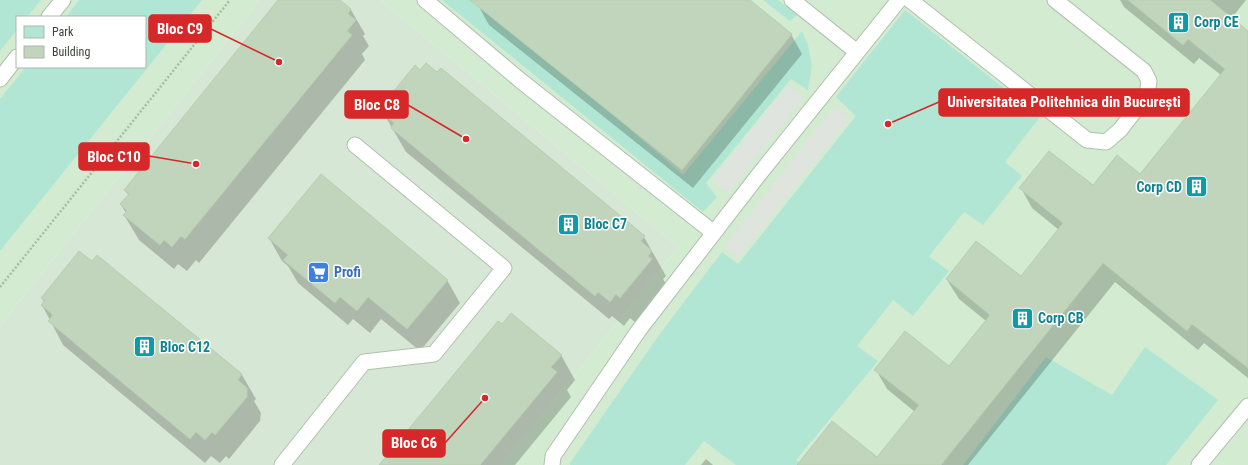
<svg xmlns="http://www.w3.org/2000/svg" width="1248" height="465" font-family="'Roboto Condensed',sans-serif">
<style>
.residential{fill:#d7e7d5}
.education{fill:#d3ecd1;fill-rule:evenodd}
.green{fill:#b0e6d3}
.parking{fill:#e0e4de}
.shadow{fill:#0003}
.building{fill:#c1d4bc;stroke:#b6cfb0}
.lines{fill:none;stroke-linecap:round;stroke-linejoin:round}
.service-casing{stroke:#afc1ac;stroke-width:17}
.path{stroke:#a1c09b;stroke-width:2.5;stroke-dasharray:2 2;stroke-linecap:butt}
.service{stroke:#fff;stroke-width:15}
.labels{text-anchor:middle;stroke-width:3;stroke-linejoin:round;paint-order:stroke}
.culture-label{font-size:14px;font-weight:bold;fill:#0d838f;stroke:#fff;text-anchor:start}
.shop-label{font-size:14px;font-weight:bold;fill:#366cbe;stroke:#fff;text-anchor:start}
.leader{fill:none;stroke:#d62828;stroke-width:1.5}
.callout-dot{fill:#d62828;stroke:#fff;stroke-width:1.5}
.callout{fill:#d62828;stroke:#d62828;stroke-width:1.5}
.callout-label{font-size:15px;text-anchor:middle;font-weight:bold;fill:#fff}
</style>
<rect width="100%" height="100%" fill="#e8f3e7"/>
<!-- residential -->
<path class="residential" d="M260 0H380L678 247 502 465H0V326Z"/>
<!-- education -->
<path class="education" d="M0 0H260L0 326ZM17 17H145V67H17Z
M380 0H1248V465H502L678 247Z"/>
<!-- green -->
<path class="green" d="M0 0H41L27 17H17V30L0 51Z
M79 0H202L0 251V99L26 67H145V17H66Z
M442 0H480L683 175 802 31 808 45 812 66 808 90 791 79 706 183 717 197 703 212Z
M763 0H778L797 15 790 21Z
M905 10 1040 117 1005 162 1022 176 983 225 964 212 933 251 929 257 949 271 913 316 893 300 857 346 878 361 796 460 803 465H736L704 441 685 465H570V463L659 335 722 252 738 264 856 116 836 97Z
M1145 347 1218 400 1166 465H963L1046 357 1112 395Z"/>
<!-- parking -->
<path class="parking" d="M788 85 803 98 728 193 712 180Z
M834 106 849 119 738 258 725 247Z"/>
<!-- shadow -->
<path class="shadow" d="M279 0H338L351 10 365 34 363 36 369 46 362 54 365 60 199 263 196 260 187 271 178 264 174 269 139 240 124 215 126 213 121 205 129 196 125 190Z
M480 0H748L791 34 802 54 693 188 489 25 478 5Z
M1120 0H1246L1231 19 1248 32V378L1204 343 1198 350 1115 282 968 465H807L877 459 915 412 887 389 876 370 950 367 986 321 959 299 947 280 1021 278 1059 230 1032 208 1021 188 1093 187 1140 175 1221 75 1199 58 1194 64 1124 7Z
M441 69 644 237 666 276 663 279 666 284 635 322 630 318 624 326 612 316 609 319 406 152 384 114 388 109 385 103 420 71 437 74Z
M269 238 447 280 460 303 420 351 381 319 370 333 353 319 348 325 298 283 288 266 282 261Z
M97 256 242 375 256 399 254 401 261 413 260 421 229 459 226 456 220 463 211 456 205 463 63 345 42 305 44 302 42 298 92 263Z
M561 355 575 380 567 390 571 397 515 465H380Z
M706 459 713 465H701Z"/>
<!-- building -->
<path class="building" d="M278 0H340L351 9 348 14 356 20 347 31 352 35 185 239 181 236 172 247 164 240 160 245 123 215 127 211 120 204 129 194 124 190Z
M470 0H750L792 34 682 170Z
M1128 0H1210L1248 31V368L1192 324 1187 331 1103 263 941 465H797L832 421 877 457 919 405 874 370 905 331 949 366 990 315 946 279 976 241 1021 276 1063 223 1019 188 1049 151 1093 185 1117 155 1140 174 1225 69 1188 39 1183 45Z
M426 63 437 72 441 68 645 236 641 241 652 251 648 256 652 259 620 298 616 294 610 302 598 292 595 296 391 128 394 123 383 114 388 107 384 103 415 65 420 70Z
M321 174 448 280 407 329 368 297 357 311 340 297 335 303 283 260 288 255 268 238Z
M79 251 92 261 97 255 242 374 238 380 247 388V397L215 435 212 432 205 440 196 432 190 439 48 321 53 315 41 305 45 300 41 298Z
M511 313 562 355 551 367 557 372 480 465H379L498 321 502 324Z"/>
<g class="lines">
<defs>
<path id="service" d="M425 0 521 81 714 233
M792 0 857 52
M910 0 1087 140 1106 142 1120 130 1147 95 1149 81 1144 71 1055 0
M49 17 63 0
M0 79 17 57
M282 465 364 362 434 354 504 268 355 145
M552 465 553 456 639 330 757 177 899 0
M1199 465 1248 406"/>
</defs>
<!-- service casing -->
<use href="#service" class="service-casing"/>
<!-- path -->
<path class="path" d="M0 287 230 0"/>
<!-- service -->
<use href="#service" class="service"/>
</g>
<!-- icons -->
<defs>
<symbol id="building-square" viewBox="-11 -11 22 22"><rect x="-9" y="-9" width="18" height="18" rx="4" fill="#0f9aa8" stroke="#fff"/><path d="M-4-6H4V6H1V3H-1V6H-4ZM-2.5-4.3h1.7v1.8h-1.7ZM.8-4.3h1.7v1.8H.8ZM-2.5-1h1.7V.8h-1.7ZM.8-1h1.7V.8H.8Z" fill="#fff"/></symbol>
<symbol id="supermarket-square" viewBox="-11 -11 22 22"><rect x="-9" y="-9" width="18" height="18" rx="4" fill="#3f7fe0" stroke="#fff"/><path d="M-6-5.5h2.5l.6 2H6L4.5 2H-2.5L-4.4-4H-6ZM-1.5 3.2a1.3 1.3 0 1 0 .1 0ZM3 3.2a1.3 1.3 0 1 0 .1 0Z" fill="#fff"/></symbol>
</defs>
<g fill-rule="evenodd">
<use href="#building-square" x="1166" y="10" width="25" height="25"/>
<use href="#building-square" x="1184" y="174" width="25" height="25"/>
<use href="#building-square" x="556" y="212" width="25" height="25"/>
<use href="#supermarket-square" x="306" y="260" width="25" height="25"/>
<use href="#building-square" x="1010" y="306" width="25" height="25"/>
<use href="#building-square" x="132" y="334" width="25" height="25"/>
</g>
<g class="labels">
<!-- culture labels -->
<g class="culture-label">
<text x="1194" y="27">Corp CE</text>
<text x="1182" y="192" text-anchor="end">Corp CD</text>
<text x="584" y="229">Bloc C7</text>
<text x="1038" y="323">Corp CB</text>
<text x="160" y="352">Bloc C12</text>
</g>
<!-- shop labels -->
<g class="shop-label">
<text x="334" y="277">Profi</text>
</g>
</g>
<!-- callouts -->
<path class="leader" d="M279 62L211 29M888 124L939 102M466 139L408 105M196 164L149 156M485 398L445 443"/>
<g class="callout-dot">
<circle cx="279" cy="62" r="4"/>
<circle cx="888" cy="124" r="4"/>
<circle cx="466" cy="139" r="4"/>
<circle cx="196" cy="164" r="4"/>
<circle cx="485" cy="398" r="4"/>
</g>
<g class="callout">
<rect x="149" y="15" width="62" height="27" rx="4"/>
<rect x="939" y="89" width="250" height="27" rx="4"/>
<rect x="345" y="91" width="63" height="27" rx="4"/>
<rect x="79" y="143" width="70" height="27" rx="4"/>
<rect x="383" y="430" width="62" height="27" rx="4"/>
</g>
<g class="callout-label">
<text x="180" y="34">Bloc C9</text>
<text x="1064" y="107">Universitatea Politehnica din București</text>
<text x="377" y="110">Bloc C8</text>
<text x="114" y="162">Bloc C10</text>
<text x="414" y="448">Bloc C6</text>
</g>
<!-- legend -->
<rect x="16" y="16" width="130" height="52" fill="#ffffff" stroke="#b0b5af"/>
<rect x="24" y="26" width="20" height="12" fill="#b0e6d3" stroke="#b0b5af"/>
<text x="52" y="36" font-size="12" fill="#394636">Park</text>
<rect x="24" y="46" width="20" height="12" fill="#c1d4bc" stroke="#b0b5af"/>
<text x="52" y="56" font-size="12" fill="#394636">Building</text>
</svg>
